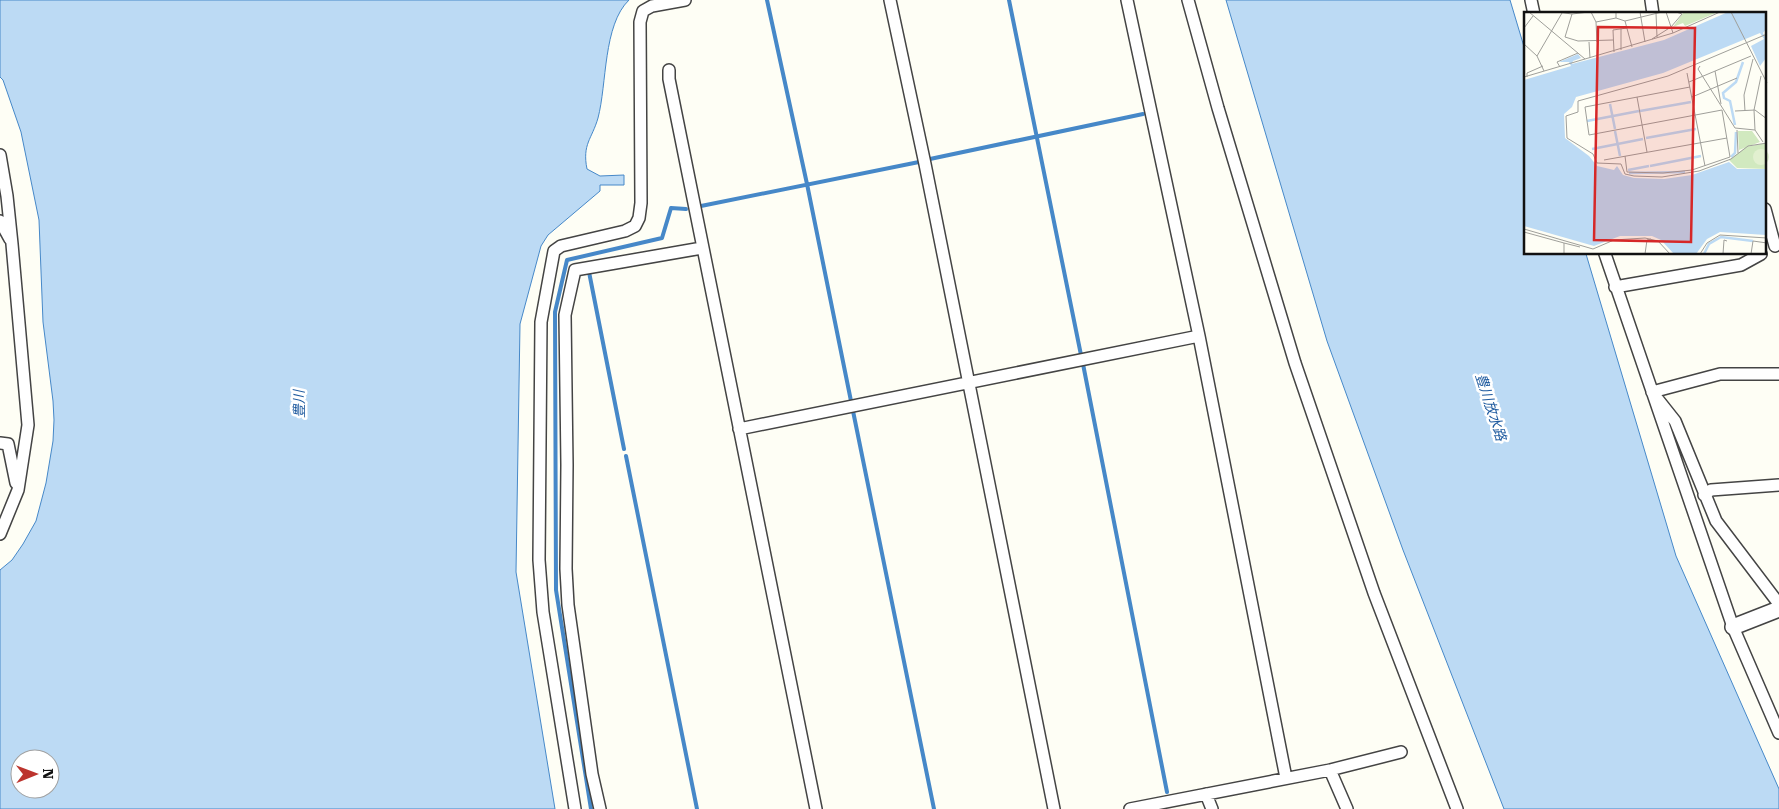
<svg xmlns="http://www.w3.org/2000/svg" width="1779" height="809" font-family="'Roboto Serif','Noto Sans JP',serif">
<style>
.water{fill:#bcdaf4;stroke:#4688c8;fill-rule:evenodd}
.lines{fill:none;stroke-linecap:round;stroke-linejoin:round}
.stream{stroke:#4688c8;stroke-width:4}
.minor-casing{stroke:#444;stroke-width:14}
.tertiary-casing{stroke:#444;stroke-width:18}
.minor{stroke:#fff;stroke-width:11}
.tertiary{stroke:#fff;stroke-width:15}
.labels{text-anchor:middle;stroke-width:5;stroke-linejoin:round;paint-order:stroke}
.water-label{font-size:14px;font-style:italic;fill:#1e5a9f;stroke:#fff}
.inset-river{fill:none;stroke:#bcdaf4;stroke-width:2.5}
.inset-road{fill:none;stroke:#9f9f9a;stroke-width:1}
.view{fill:#d62828;fill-opacity:0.15;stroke:#d62828;stroke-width:2.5}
.inset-edge{fill:none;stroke:#111;stroke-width:2.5}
</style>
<rect width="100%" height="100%" fill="#fefef5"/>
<!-- water -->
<path class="water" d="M0 0H629C603 25 607 84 598 118 592 139 582 144 587 169L600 176 624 175V185H600V191L548 235 541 246 520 324 516 572 555 809H0V570L12 560 23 544 36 521 46 483 53 441 54 420 53 401 43 322 39 220 21 132 3 80 0 77ZM20 759H50V789H20Z
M1226 0H1510L1525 50V254H1586L1676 556 1779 789V809H1504L1403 550 1327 341Z"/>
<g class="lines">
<!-- stream -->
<path class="stream" d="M767 0 807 184 851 401
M1009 0 1081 355
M930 159 1143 114
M701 206 919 162
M589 272 624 449
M1083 364 1167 792
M853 411 934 809
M626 456 697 809
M591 809 556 590 555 312 567 260 662 238 671 208 686 209"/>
<defs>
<path id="minor" d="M890 0 925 164 1054 809
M1127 0 1199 336 1286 778
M1188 0 1218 108 1295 363 1374 593 1457 809
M1531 0 1534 14
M1651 0 1653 14
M669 70V79L816 809
M0 155 7 196 12 244 28 425 18 490 0 534
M1765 209 1775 246
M0 221 10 239
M1605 254 1733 627 1779 733
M1615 287 1741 265 1761 254
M1779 374H1720L1652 392 1675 421 1716 521 1779 604
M739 429 1199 336
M0 443 8 444 16 483
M1704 495 1711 490 1779 485
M1330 770 1347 809
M1206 794 1212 809
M575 809 543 612 539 560 541 322 554 251 561 246 625 231 635 226 639 218 641 203 640 22 643 11 652 6 685 0
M600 809 592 774 568 605 566 569 567 465 565 315 575 270 702 248
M1130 809 1330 770 1401 752"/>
<path id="tertiary" d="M1733 627 1779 609"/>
</defs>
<!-- minor casing -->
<use href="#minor" class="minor-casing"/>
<!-- tertiary casing -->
<use href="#tertiary" class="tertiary-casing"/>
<!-- minor -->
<use href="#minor" class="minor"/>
<!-- tertiary -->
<use href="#tertiary" class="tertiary"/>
</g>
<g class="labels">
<!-- water labels -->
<g class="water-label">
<text transform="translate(299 404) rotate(-91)" y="5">豊川</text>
<text transform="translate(1491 407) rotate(72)" y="5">豊川放水路</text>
</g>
</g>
<!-- overview -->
<g transform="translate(1524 12)">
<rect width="242" height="242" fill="#fefef5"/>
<path d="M170 0H194L161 14 159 11 149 15 159 1ZM214 119H228L236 130 215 138ZM242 131V157L213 156 205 148 222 135Z" fill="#d1e9bf"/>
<path d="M229 145a8 8 0 1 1 16 0a8 8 0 1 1-16 0Z" fill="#e2f0d0"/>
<path d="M204 0H242V17L239 21 242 26V46L236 54 227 34 240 27 236 21 139 61 52 85 48 95 40 102 41 126 65 144 73 154 90 158 93 154 99 163 110 166 140 167 168 163 205 150 213 157H242V223L196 220 183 227 172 242H150L137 228 128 224H96L70 234 0 214V68L47 54 45 50H35L54 42 57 46 49 49 48 52 140 28Z" fill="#bcdaf4"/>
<path class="inset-river" d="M86 92 91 117M116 99 167 90M63 109 115 99M211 113 206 89 200 86 199 81 212 70 219 50M91 119 96 144M122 126 172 117M68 137 119 127M207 145 211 141 212 120M126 154 177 144M104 158 125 154M105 161 161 160M180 242 185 232 197 225 229 229"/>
<path class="inset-road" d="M5 0 61 47M33 0 48 2 41 25M67 0 72 10 73 30M92 0V6L101 9M116 0 121 30M142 0 149 21M207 0 243 71M132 1 133 25M48 2 65 0M72 10 92 6M0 16 9 4M243 22 144 64 54 89V100L42 104 43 126 69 142 73 151 97 152 101 162 110 164 138 165 175 159 207 147 224 134 243 131M41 25 54 29 89 28M128 27 147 15 158 2 152 0M65 30 66 46M0 32 13 44 20 59M108 35 101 9 138 0M97 38V17M90 40 89 18 103 16M13 44 38 1M176 54 174 57 211 116 231 118M36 55 33 50 54 41M191 59 197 92M163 61 181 154M237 64 230 98 231 118 239 130M0 65 149 21 196 0M3 65V61L19 54M165 70 227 44M166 75 61 95 65 123 198 98M113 85 123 140M168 85 213 66M211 99 231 98 243 107M221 99 220 83 229 47M213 118 214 141M101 144 103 160 139 161 168 158 206 145 198 98M80 148 203 126M0 217 69 237 90 228 121 226 134 229 146 242M0 220 40 231V242M40 231 56 235M121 242 123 228 127 227M176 242 183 231 196 223 243 226M199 242 200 228 203 229M227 242 229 229 243 231"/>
<path class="view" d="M74 15 171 16 167 230 70 228Z"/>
<rect width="242" height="242" class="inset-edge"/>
</g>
<!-- north arrow -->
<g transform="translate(35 774) rotate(89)"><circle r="24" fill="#ffffff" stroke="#a0a0a0"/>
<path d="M0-4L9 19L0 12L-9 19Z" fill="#bc342e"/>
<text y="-8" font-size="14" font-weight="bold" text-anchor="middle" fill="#111111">N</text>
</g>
</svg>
